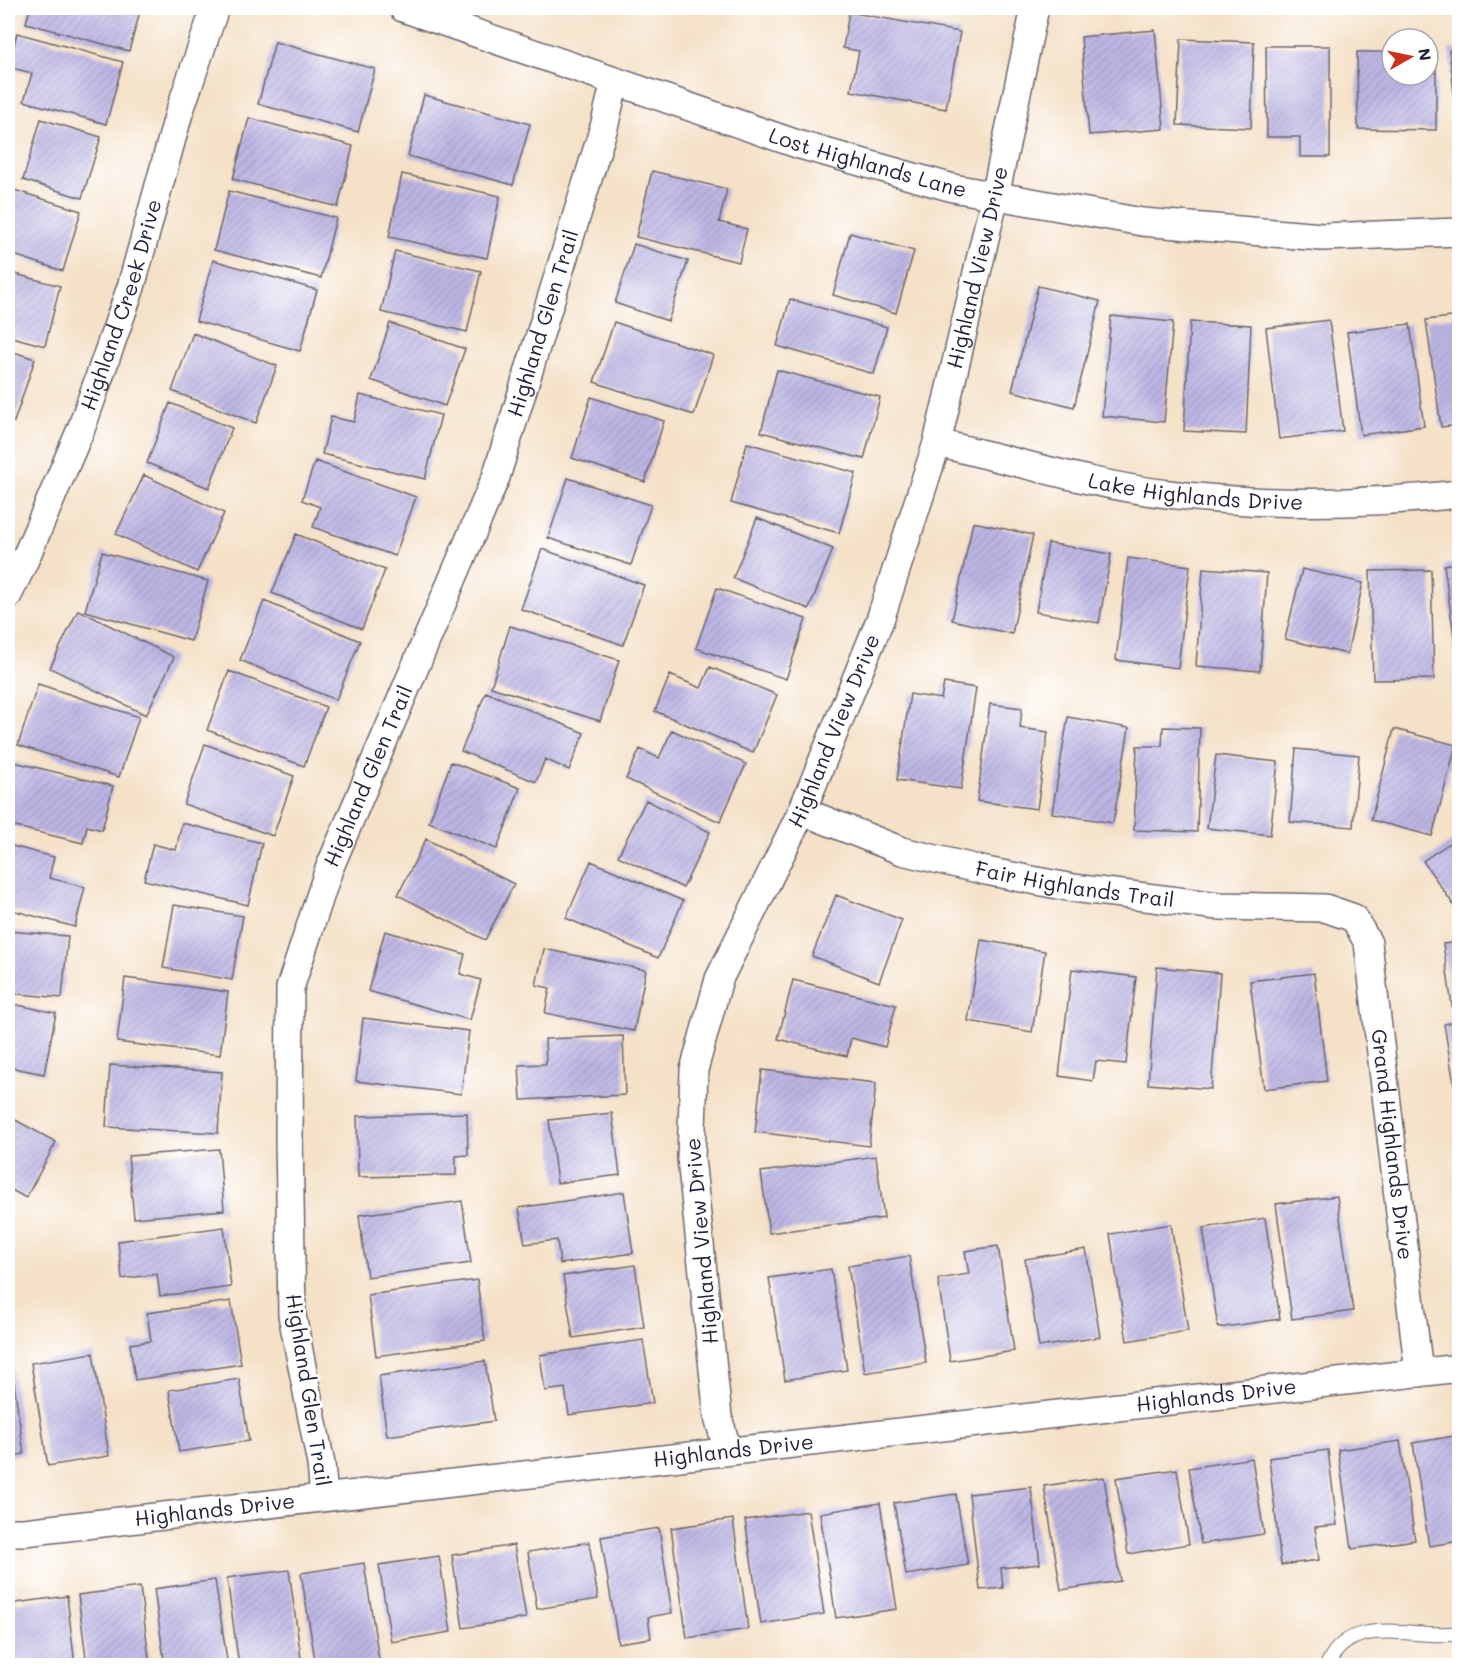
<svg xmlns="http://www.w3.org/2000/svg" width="1467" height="1673" font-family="Mali,sans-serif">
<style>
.building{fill:url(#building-hatch)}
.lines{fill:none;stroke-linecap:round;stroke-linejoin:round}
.service-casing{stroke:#6c656c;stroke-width:16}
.minor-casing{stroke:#6c656c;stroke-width:30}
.service{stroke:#fff;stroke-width:14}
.minor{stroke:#fff;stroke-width:27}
.labels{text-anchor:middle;stroke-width:6;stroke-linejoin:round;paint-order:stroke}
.street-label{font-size:21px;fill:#22223b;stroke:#fff}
</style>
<defs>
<pattern id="building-hatch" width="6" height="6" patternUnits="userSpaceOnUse" patternTransform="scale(1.5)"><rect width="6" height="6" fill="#bdb6e4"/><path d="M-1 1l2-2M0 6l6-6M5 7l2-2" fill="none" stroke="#a29cc4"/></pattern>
</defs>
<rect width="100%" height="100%" fill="#fff"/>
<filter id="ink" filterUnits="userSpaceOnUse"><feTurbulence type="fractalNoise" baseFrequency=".0167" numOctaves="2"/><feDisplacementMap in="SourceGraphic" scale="12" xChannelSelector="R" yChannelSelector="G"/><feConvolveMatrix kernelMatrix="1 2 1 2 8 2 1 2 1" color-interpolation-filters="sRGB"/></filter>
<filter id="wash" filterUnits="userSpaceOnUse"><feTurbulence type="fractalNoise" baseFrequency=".008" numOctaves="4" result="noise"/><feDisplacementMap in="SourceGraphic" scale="24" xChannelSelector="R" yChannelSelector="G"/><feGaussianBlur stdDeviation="1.35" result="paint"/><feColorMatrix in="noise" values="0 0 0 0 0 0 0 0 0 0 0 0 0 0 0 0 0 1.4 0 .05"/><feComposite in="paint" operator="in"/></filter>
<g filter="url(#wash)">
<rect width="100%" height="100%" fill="#f4e1c7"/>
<g id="blocks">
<!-- building -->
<path class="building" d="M30 8H141L129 51 26 23Z
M849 12 960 32 946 109 851 91 859 51 843 48Z
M1155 30 1164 129 1089 135 1081 37Z
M17 33 123 62 106 124 24 101 32 73 8 67Z
M1181 39 1254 42 1251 128 1177 125Z
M275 42 375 69 358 132 258 104Z
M1266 46H1330V157H1300V137H1267Z
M1460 48V127H1458L1449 50Z
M1357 52H1392V75H1428V52H1436V130L1358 129Z
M424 95 530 124 513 185 408 156Z
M249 118 353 146 338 207 233 179Z
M41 119 101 137 82 198 23 180Z
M652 171 727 189 719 222 747 229 739 262 636 237Z
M402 174 500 196 487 258 389 237Z
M8 188 81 211 63 271 8 253Z
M229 191 336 218 321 278 214 250Z
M850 233 914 251 896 313 833 295Z
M634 244 688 261 668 321 615 303Z
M395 251 481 271 467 332 381 312Z
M213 260 317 290 300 351 196 321Z
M8 272 60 286 45 346 8 336Z
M1038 286 1100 301 1074 407 1012 391Z
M790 299 887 327 874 374 777 346Z
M1111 316 1173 322 1164 422 1102 416Z
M1460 316V425L1441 427 1426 320Z
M1329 320 1343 431 1279 439 1266 328Z
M614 322 713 355 694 415 594 382Z
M1190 322 1251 325 1246 434 1184 431Z
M390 323 465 349 445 406 371 380Z
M1410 324 1424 426 1361 435 1347 332Z
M193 333 277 366 256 423 172 391Z
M8 350 35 359 14 422 8 419Z
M777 370 880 397 864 459 761 432Z
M360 395 441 415 425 479 322 454 331 417 354 422Z
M591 397 664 421 645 482 572 458Z
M170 403 232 428 209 488 147 463Z
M747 443 856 473 839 533 731 503Z
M315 461 416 497 395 556 313 527 320 507 302 500Z
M144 475 224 513 197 572 116 534Z
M568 478 651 505 631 565 548 538Z
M757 518 833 549 809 609 733 578Z
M973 522 1033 535 1012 634 952 620Z
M296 534 385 570 362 629 272 593Z
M1048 543 1111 554 1099 623 1036 612Z
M542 549 644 585 623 645 521 609Z
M102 552 208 581 191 641 85 611Z
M1128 558 1190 566 1178 668 1116 660Z
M1460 562V658H1457L1444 565Z
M1203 568 1267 573 1260 671 1196 666Z
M1302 569 1363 583 1347 654 1285 639Z
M1431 570 1434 679 1373 680 1370 571Z
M717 588 806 619 786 679 696 648Z
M264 601 360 641 336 700 240 660Z
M78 610 174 657 146 715 50 668Z
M510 626 619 660 600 721 491 687Z
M710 667 777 695 753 753 655 711 670 675 701 688Z
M229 671 326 707 304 766 207 730Z
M944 683 976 688 961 789 897 780 910 694 941 699Z
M38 684 139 717 119 777 18 745Z
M486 692 584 733 569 770 545 759 536 782 461 751Z
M990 704 1022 708 1020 728 1048 732 1037 809 977 801Z
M1068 717 1129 728 1113 823 1052 813Z
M1163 727 1200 728 1197 832 1134 830 1137 746H1162Z
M1394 729 1456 745 1432 836 1371 820Z
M672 730 746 764 720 822 626 779 640 749 659 758Z
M205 744 294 776 273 836 184 804Z
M1296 749 1359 755 1353 827 1290 822Z
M1216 755 1278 762 1270 835 1207 828Z
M10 761 113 786 102 830 87 826 83 843 8 825V771Z
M451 762 520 788 497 849 429 822Z
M646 800 710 832 683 888 618 856Z
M182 823 262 843 248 905 144 880 153 844 176 850Z
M1460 836V914L1423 861Z
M426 839 514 884 485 940 398 895Z
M8 845 54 857 49 878 85 887 75 927 8 909Z
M591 861 683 901 658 958 566 918Z
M836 895 902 920 879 982 812 956Z
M174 905 243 916 232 980 163 968Z
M8 931 68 936 62 998 8 993Z
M385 931 465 954 460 974 481 980 470 1020 368 991Z
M981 940 1045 951 1032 1032 968 1021Z
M1460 942V1005L1452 1006 1443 944Z
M544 949 646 970 634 1031 545 1013 550 988 536 985Z
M1157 967 1220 973 1211 1089 1148 1084Z
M1072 969 1136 977 1126 1064 1096 1061 1093 1081 1059 1076Z
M1314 973 1327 1081 1264 1089 1250 981Z
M125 978 228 992 220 1055 117 1042Z
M793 980 896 1005 885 1047 851 1038 847 1056 778 1039Z
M8 1003 56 1013 44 1074 8 1067Z
M363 1018 469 1031 461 1094 356 1081Z
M1460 1021V1083L1454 1084 1444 1024Z
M623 1036 625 1095 521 1100 519 1065 546 1064 545 1039Z
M110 1065 222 1072 218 1133 106 1127Z
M762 1070 876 1083 869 1146 755 1132Z
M1460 1094V1119H1458L1454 1095Z
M467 1113 468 1155 456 1156V1175L358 1177 357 1116Z
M612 1113 620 1175 557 1183 549 1120Z
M8 1116 56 1142 26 1198 8 1188Z
M219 1149 224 1210 134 1218 128 1156Z
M876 1156 884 1218 769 1233 761 1172Z
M624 1192 633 1253 560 1264 557 1240 525 1244 519 1208Z
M1337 1196 1353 1311 1292 1319 1276 1204Z
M462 1201 471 1263 367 1277 359 1215Z
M1265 1218 1280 1319 1218 1328 1203 1228Z
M1171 1224 1188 1331 1127 1341 1110 1234Z
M224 1227 231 1287 160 1296 157 1274 122 1279 118 1241Z
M998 1246 1014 1351 950 1361 938 1279 969 1274 965 1251Z
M1086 1249 1100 1337 1039 1347 1025 1259Z
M909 1256 926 1363 865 1373 848 1266Z
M635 1265 644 1327 573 1338 563 1276Z
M831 1269 847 1370 785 1380 769 1278Z
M477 1280 485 1341 376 1356 368 1295Z
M231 1301 241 1364 135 1380 130 1344 151 1341 147 1313Z
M643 1340 653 1403 569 1415 565 1388 545 1391 540 1355Z
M93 1353 109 1456 48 1466 31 1363Z
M485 1361 494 1421 387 1436 379 1376Z
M8 1369H12L24 1454 8 1456Z
M239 1379 249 1441 179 1452 169 1390Z
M1460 1435V1541L1429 1546 1413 1443Z
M1400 1441 1415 1540 1352 1549 1338 1450Z
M1328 1450 1337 1525 1315 1527 1319 1560 1281 1565 1269 1458Z
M1252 1458 1264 1534 1201 1544 1189 1468Z
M1177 1469 1189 1544 1128 1554 1116 1478Z
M1104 1477 1120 1581 1061 1590 1044 1486Z
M1031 1487 1040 1564 1001 1568 1003 1588 980 1590 969 1494Z
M956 1494 968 1565 906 1575 894 1503Z
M880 1503 897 1609 836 1618 820 1513Z
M808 1511 824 1614 761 1624 745 1520Z
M733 1519 748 1629 687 1638 671 1528Z
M659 1528 672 1613 648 1617 651 1638 618 1643 601 1537Z
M589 1542 598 1599 537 1609 528 1552Z
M514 1545 526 1618 463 1628 452 1555Z
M439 1556 451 1632 391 1642 379 1565Z
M364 1563 380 1666H316L301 1573Z
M289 1570 302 1666H239L227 1578Z
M215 1580 227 1660 191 1666H165L154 1589Z
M140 1587 150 1666H87L78 1595Z
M67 1596 75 1666H12L8 1625V1604Z"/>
</g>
</g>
<g filter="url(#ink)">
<use href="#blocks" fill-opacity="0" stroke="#6c656c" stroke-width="1.5"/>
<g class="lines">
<defs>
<path id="service" d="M1327 1666C1350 1610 1415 1641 1460 1633"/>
<g id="minor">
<path id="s1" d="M403 8 800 145 953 188 1142 222 1322 237 1460 232"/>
<path id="s2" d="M937 443C1013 460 1091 485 1168 494 1266 506 1362 505 1460 494"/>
<path id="s3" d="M8 595 23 564 81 429 131 287 179 113 215 8"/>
<path id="s4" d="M802 811 902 851 986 871 1073 888 1218 906 1325 908 1354 918 1368 943 1419 1373"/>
<path id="s5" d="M728 1451 718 1417 691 1158 694 1070 719 979 802 811 880 620 937 443 995 196 1035 8"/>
<path id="s6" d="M324 1497 321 1464 292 1315 289 1137 290 988 329 869 496 477 604 127 615 81"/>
<path id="s7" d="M8 1532H24L1460 1368"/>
</g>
</defs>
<!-- service casing -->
<use href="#service" class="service-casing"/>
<!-- minor casing -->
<use href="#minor" class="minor-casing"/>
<!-- service -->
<use href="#service" class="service"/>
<!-- minor -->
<use href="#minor" class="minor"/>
</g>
</g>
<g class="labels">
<!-- street labels -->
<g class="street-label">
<text dy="7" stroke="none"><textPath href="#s1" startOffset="490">Lost Highlands Lane</textPath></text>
<text dy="7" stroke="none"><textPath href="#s5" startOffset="1238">Highland View Drive</textPath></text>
<text dy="7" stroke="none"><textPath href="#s3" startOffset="312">Highland Creek Drive</textPath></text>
<text dy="7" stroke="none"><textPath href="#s6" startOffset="1224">Highland Glen Trail</textPath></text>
<text dy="7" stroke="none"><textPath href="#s2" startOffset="264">Lake Highlands Drive</textPath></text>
<text dy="7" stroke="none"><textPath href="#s5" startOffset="752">Highland View Drive</textPath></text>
<text dy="7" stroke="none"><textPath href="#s6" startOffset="738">Highland Glen Trail</textPath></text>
<text dy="7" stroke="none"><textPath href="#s4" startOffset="284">Fair Highlands Trail</textPath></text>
<text dy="7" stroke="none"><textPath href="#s4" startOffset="798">Grand Highlands Drive</textPath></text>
<text transform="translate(702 1241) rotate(-95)" y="7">Highland View Drive</text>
<text transform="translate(308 1390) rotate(81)" y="7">Highland Glen Trail</text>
<text dy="7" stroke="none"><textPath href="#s7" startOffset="1216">Highlands Drive</textPath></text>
<text dy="7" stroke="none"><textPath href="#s7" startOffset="730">Highlands Drive</textPath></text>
<text dy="7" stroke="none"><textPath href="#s7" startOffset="208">Highlands Drive</textPath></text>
</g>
</g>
<!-- margin -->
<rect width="1467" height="1673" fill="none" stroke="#fff" stroke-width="30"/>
<!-- north arrow -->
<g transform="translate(1410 57) rotate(81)"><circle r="28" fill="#ffffff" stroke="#a7a7b1" stroke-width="1.5"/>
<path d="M0-4.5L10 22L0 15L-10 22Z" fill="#c8321e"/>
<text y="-9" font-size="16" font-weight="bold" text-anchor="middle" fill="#22223b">N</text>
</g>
</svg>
